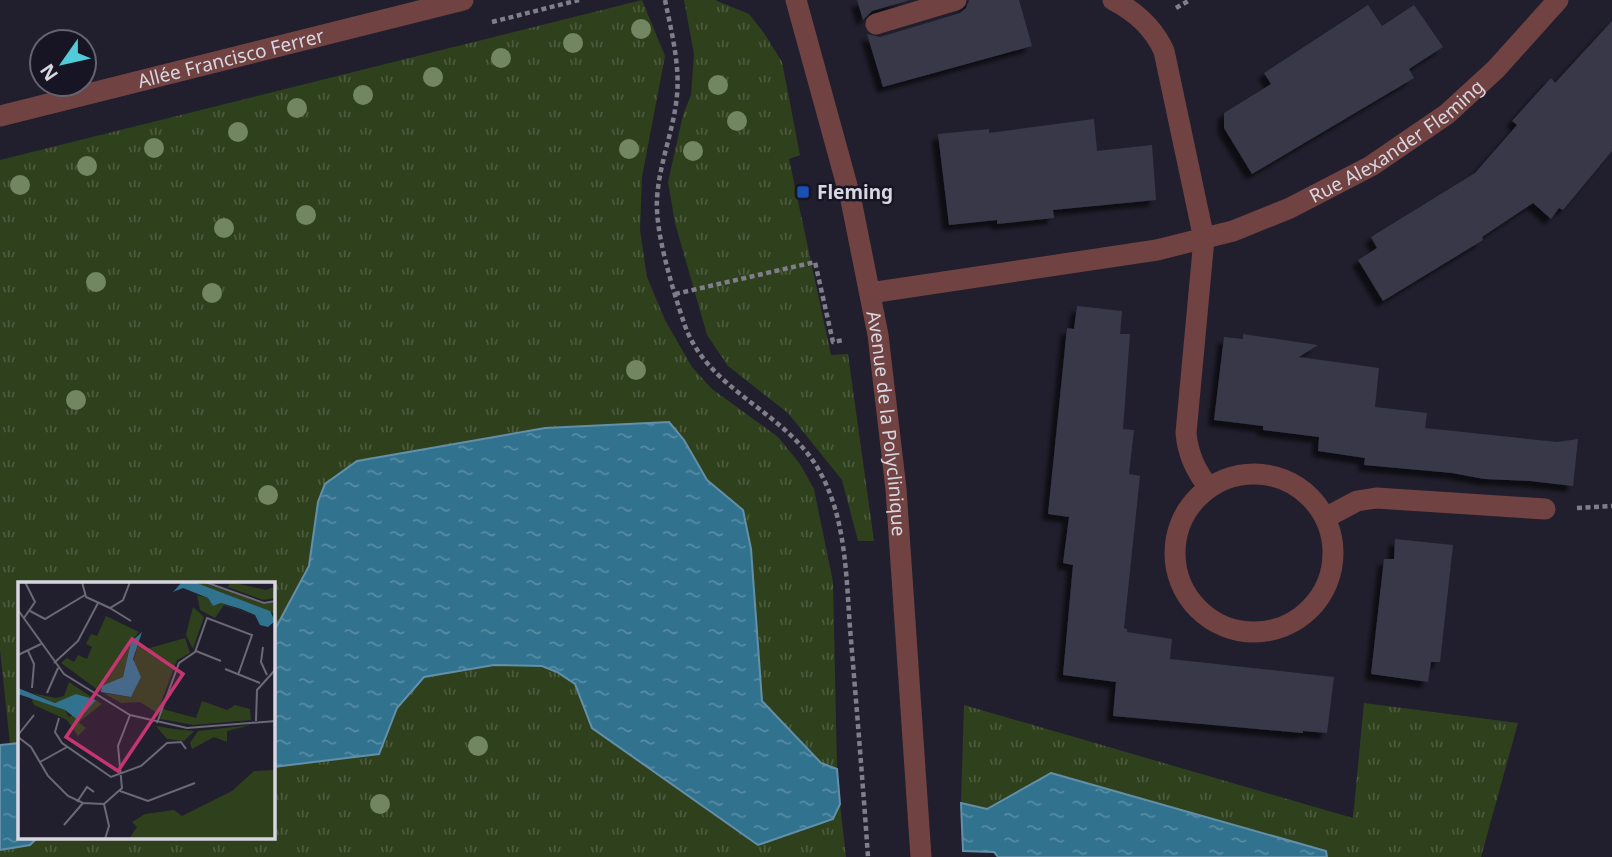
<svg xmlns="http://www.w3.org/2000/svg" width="1612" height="857" font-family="'Noto Sans',sans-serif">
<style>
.grass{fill:url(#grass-tufts)}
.water{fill:url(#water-ripples);stroke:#6390a8;stroke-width:2}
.building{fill:#373848;filter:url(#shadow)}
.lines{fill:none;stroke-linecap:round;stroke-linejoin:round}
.path{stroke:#807e8a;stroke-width:4.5;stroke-dasharray:5 3.5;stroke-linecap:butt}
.service{stroke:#704342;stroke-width:21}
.minor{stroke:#704342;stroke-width:21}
.tertiary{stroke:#704342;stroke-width:21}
.tree{fill:#728662}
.transit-dot{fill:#1a4fb4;stroke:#171523;stroke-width:2.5}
.labels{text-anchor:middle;stroke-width:5;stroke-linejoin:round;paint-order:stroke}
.street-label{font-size:19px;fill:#d8d7e1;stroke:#171523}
.poi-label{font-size:19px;font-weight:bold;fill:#d8d7e1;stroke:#171523;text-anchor:start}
.inset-road{fill:none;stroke:#6a6975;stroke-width:2}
.view{fill:#c5356f;fill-opacity:0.15;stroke:#c5356f;stroke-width:3.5}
.inset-edge{fill:none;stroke:#d8d7e1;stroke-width:3.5}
</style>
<defs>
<pattern id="grass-tufts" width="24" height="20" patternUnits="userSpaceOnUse" patternTransform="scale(1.75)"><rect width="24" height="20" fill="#2f401d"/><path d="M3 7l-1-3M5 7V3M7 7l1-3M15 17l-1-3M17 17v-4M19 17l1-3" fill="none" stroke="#4c5b3e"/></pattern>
<pattern id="water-ripples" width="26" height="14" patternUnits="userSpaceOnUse" patternTransform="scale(1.75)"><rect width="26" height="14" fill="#31728f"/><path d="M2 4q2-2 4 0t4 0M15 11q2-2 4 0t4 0" fill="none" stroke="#588ca4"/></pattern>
<filter id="shadow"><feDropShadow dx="-6" dy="6" stdDeviation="2" flood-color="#0009"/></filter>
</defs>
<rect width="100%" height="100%" fill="#211f2d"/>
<!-- grass -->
<path class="grass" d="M642 0 665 56 642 177 640 230 647 277 665 320 692 367 712 389 778 437 800 464 814 489 833 582 837 769 821 763 762 701 751 549 743 510 707 480 684 440 669 422 545 428 357 461 318 502 309 566 273 633V584H19V743L10 744 0 650V160Z
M684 0H715L749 14 764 33 782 62 800 155 789 159 831 355 848 354 874 541H858L842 480 788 413 728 366 707 335 675 223 668 182 683 115 691 95 694 54Z
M495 665C519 665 562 662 576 687 583 699 587 714 592 728L833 819 840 804 846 857H0V850L30 845 37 838H273V767L379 754 396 708 424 677Z
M1364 703 1518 723 1481 857H1327L1325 851 1052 773 986 809 961 803 964 705 1353 818Z"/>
<!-- water -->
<path class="water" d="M669 422 684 440 707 480 743 510 751 549 762 701 821 763 837 769 840 804 833 819 758 845 592 728 575 684 557 672 542 666 494 665 424 677 397 708 379 754 273 767V633L309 566 318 502 325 484 357 461 545 428Z
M19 743V838H37L30 845 0 850V745Z
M1051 773 1326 851 1327 857H998L994 852 963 851 961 803 987 809Z"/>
<!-- building -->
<path class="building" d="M857 0H910L872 11 863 20Z
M969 0H1019L1032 46 883 87 867 34 880 37 960 13 966 8Z
M1368 5 1382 26 1414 5 1443 47 1409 69 1414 78 1252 174 1224 128V113L1271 84 1264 73Z
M1612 21V151L1563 210 1559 208 1551 219 1533 203 1482 237 1483 240 1383 301 1358 260 1377 248 1371 237 1475 173 1517 125 1512 121 1551 78 1555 83Z
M1094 119 1097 151 1152 145 1156 200 1053 210 1054 218 997 224V220L949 225 938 134 989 129V133Z
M1077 306 1122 311 1120 334H1130L1123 429 1134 430 1129 474 1140 476 1124 628 1127 629V632L1172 639 1170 659 1334 677 1327 733 1303 731V733L1113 716 1116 682 1063 675 1073 565 1063 563 1069 517 1048 514 1067 328 1074 329Z
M1243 334 1318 345 1299 357 1379 368 1375 407 1427 413 1425 428 1557 442 1578 439 1573 486 1530 481 1484 479 1452 473 1364 465 1365 458 1318 451 1319 437 1263 430V426L1214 420 1224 337 1243 339Z
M1395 539 1453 545 1440 662H1431L1428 682 1371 674 1384 559H1394Z"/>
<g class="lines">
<!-- path -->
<path class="path" d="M665 0C671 30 680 64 677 95 674 130 659 163 657 199 655 233 673 290 684 323 707 392 788 411 821 474 848 524 846 585 851 640 857 712 863 785 868 857
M1176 8 1190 0
M492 22 579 0
M675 294 815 262 833 342 844 340
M1577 508 1612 506"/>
<!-- service -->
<path class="service" d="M1113 0C1136 12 1153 27 1164 51L1204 239
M876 24 956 0
M1325 518 1357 501 1376 498 1545 509"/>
<!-- minor -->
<g class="minor">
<path id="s1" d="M0 116 463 0"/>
<path d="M1204 239 1186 433C1188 455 1196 471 1209 488"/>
<path id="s2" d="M870 293 1157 250 1233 231 1290 208 1371 166 1447 114 1496 69 1558 0"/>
<circle cx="1254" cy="553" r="79"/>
</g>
<!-- tertiary -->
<path class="tertiary" id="s3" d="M796 0 851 200 878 335 896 489 921 857"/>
</g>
<!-- trees -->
<g class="tree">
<circle cx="641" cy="29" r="10"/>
<circle cx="573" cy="43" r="10"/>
<circle cx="501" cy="58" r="10"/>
<circle cx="433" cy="77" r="10"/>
<circle cx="718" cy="85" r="10"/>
<circle cx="363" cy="95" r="10"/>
<circle cx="297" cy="108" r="10"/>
<circle cx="737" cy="121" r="10"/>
<circle cx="238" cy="132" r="10"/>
<circle cx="154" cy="148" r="10"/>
<circle cx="629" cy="149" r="10"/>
<circle cx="693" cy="151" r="10"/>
<circle cx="87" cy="166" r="10"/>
<circle cx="20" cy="185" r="10"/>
<circle cx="306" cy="215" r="10"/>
<circle cx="224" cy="228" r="10"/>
<circle cx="96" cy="282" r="10"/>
<circle cx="212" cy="293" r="10"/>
<circle cx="636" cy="370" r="10"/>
<circle cx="76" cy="400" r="10"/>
<circle cx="268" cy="495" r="10"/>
<circle cx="478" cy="746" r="10"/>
<circle cx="380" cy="804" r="10"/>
</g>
<!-- markers -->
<rect class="transit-dot" x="796" y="185" width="14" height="14" rx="3.5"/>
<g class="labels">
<!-- street labels -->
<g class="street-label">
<text dy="7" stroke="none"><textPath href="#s1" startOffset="238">Allée Francisco Ferrer</textPath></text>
<text dy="7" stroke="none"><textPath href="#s2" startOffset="556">Rue Alexander Fleming</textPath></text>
<text dy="7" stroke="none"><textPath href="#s3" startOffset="434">Avenue de la Polyclinique</textPath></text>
</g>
<!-- poi labels -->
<g class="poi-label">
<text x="817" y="199">Fleming</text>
</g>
</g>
<!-- overview -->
<g transform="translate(18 582)">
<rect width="257" height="257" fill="#211f2d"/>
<path d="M183 0 246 22 257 20V32L176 4ZM212 0 248 8 255 5 257 16 245 18 210 5ZM179 13 190 16 195 24 203 21 237 34 206 23 197 36 182 28ZM175 25 186 35 175 67 168 53ZM88 34 121 50 113 60 105 95 83 110 43 81 49 76 56 80 60 73 69 77 74 65 68 62 73 52 79 54ZM167 56 172 71 159 78 139 131 122 120 103 121 85 111 113 115 123 95 115 80 120 63 128 67ZM51 100 75 116 37 121 14 111 38 116 46 114ZM13 116 47 128 51 135 78 118 84 122 61 140 68 146 60 154 49 138 16 123ZM184 119 209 128 217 123 232 127 233 138 176 143 142 137 145 127 178 136ZM233 143 209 149V160L196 155 174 167 172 161 180 149ZM257 188V257H111L119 245 114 240 127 232 156 228 164 234 214 209 236 189Z" fill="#2f401d"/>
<path d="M138 144 156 147 176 149 166 159 149 157ZM230 230H238L235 242 221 257H208Z" fill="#2f401d"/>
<path d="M164 0H176L252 29 257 39 250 45 242 43 237 33 223 27 203 21 195 24 190 16 165 6 155 10ZM124 50 115 77 123 95 113 115 83 110 84 104 105 95 113 60ZM0 106 37 121 58 112 78 118 60 138 47 128 0 112Z" fill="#31728f"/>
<path class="inset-road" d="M64 0 68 15 92 26 105 18 112 0M187 0 246 21 258 19M92 26 113 39M0 28 46 92 112 133 169 146 258 139M12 29 27 37 67 13M6 36 17 20 7 0M245 65 243 80 249 93M10 69 16 82 14 106M178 69 203 79M0 73 23 62M36 81 60 59 80 21M207 87 242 101M29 111 40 86M41 136 37 150 44 161 93 195 123 184 149 161 163 160 168 167M238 139 239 108 258 87M139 141 161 81 177 70 189 36 234 53 220 93M0 153 16 133M0 155 13 165 30 194 50 214 65 221 86 222 104 206 100 164 112 133M22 180 49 165M102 209 130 219 177 201M59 220 69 205 76 210M86 222 91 244 87 257M46 243 65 221"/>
<path class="view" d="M114 57 165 92 100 189 48 155Z"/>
<rect width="257" height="257" class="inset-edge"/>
</g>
<!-- north arrow -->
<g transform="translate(63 63) rotate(236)"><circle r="33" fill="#171523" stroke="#64636f" stroke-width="2"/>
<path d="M0-5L12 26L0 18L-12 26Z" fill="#52cbd9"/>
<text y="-10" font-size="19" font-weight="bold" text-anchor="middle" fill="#d8d7e1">N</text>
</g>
</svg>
